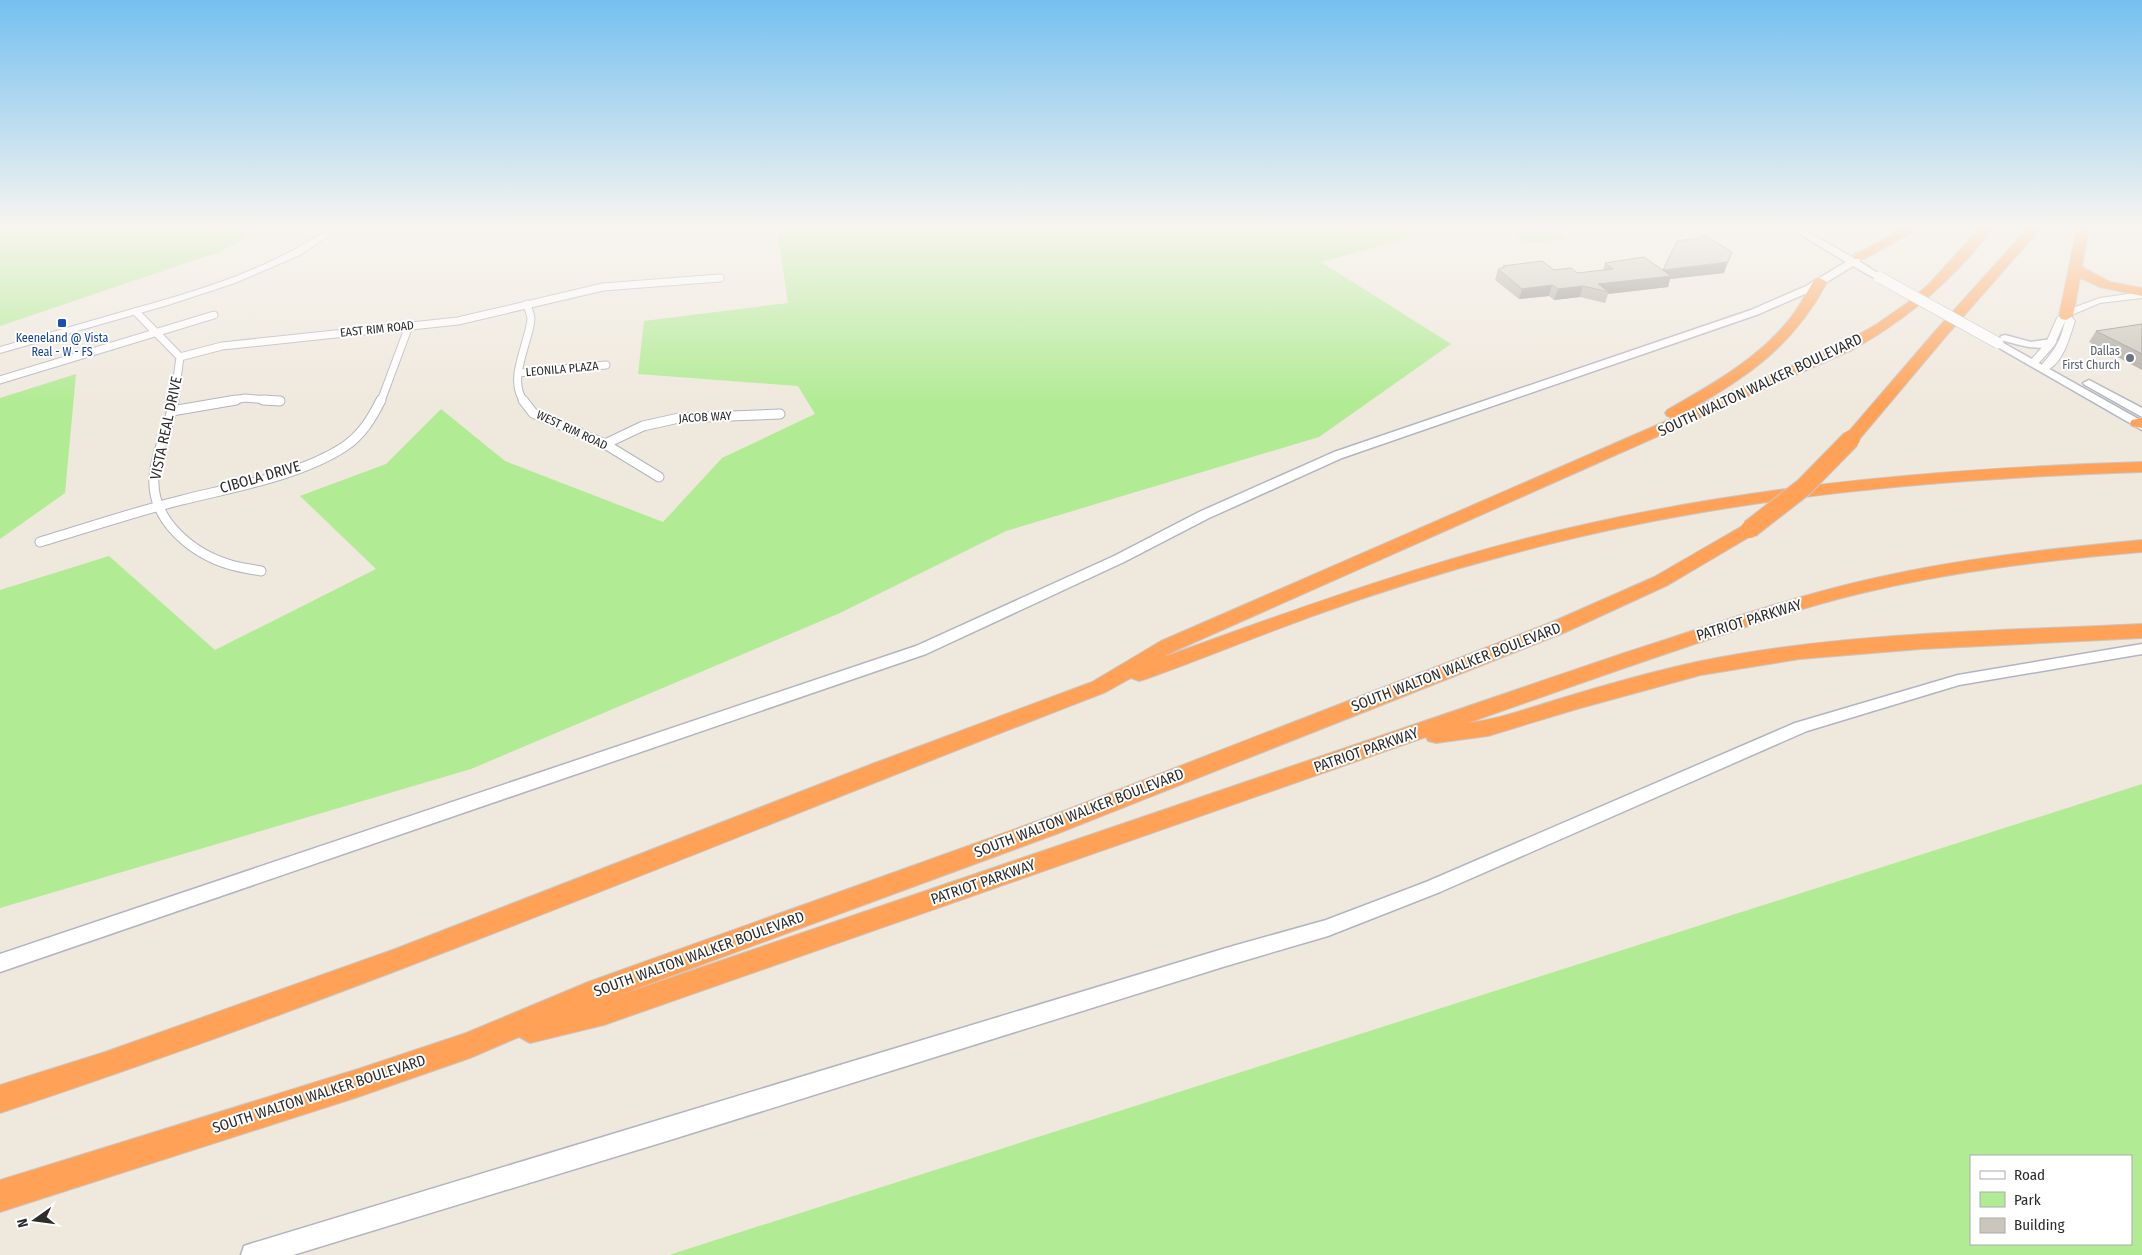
<svg xmlns="http://www.w3.org/2000/svg" width="2142" height="1255" font-family="'Fira Sans Condensed',sans-serif">
<style>
.green{fill:#b1eb94;fill-rule:evenodd}
.lines{fill:none;stroke-linecap:round;stroke-linejoin:round}
.minor-far1-casing{stroke:#b1b4c1;stroke-width:9}
.minor-casing{stroke:#b1b4c1;stroke-width:11}
.tertiary-casing{stroke:#b1b4c1;stroke-width:2}
.secondary-casing{stroke:#b1b4c1;stroke-width:3}
.motorway-casing{stroke:#c8c8c8;stroke-width:2}
.minor-far1{stroke:#fff;stroke-width:7}
.minor{stroke:#fff;stroke-width:9}
.tertiary{fill:#fff;fill-rule:evenodd}
.secondary{fill:#fff;fill-rule:evenodd}
.motorway{fill:#ffa258;fill-rule:evenodd}
.secondary-bridge-casing{stroke:#b1b4c1;stroke-width:12;stroke-linecap:butt}
.motorway-bridge-casing{stroke:#c8c8c8;stroke-width:20;stroke-linecap:butt}
.secondary-bridge{stroke:#fff;stroke-width:11}
.motorway-bridge{stroke:#ffa258;stroke-width:18}
.wall{fill:#aeaaa2}
.shaded-wall{fill:#8d8b84}
.building{fill:#cac6bc;stroke:#8d8b84}
.transit-dot{fill:#1a4fb4;stroke:#fff;stroke-width:2}
.worship-dot{fill:#6b7280;stroke:#fff;stroke-width:2}
.labels{text-anchor:middle;stroke-width:4;stroke-linejoin:round;paint-order:stroke}
.far-street-label{font-size:12px;fill:#2c2c2c;stroke:#fff}
.far-transit-label{font-size:12px;fill:#164399;stroke:#fff}
.far-worship-label{font-size:12px;fill:#5b616d;stroke:#fff;text-anchor:end}
.street-label{font-size:15px;fill:#2c2c2c;stroke:#fff}
</style>
<rect width="100%" height="100%" fill="#efe8dd"/>
<!-- green -->
<path class="green" d="M0 228H267L219 252 0 326Z
M777 228H1444L1321 262 1451 344 1319 437 1006 531 840 613 471 769 0 908V590L109 556 215 650 376 569 300 496 386 464 441 409 505 461 663 522 722 458 815 414 798 386 638 374 644 321 788 303Z
M1556 232 1567 240 1524 243 1514 234Z
M76 374 65 493 0 539V398Z
M2142 784V1255H669ZM1971 1156H2131V1244H1971Z"/>
<g class="lines">
<defs>
<path id="minor-far1" d="M136 312 180 357 174 401
M180 357 222 346 458 321 603 287 720 278
M518 373 606 365
M0 380 214 315
M229 401 245 398 278 401
M381 401 409 326
M524 401C507 380 529 343 531 319 531 315 528 309 527 304"/>
<path id="minor" d="M174 400C170 426 156 450 154 477 151 521 193 554 231 565 241 568 251 569 261 571
M263 400 280 401
M523 400 533 413 605 444 659 477
M172 411 236 400
M605 444 643 426 679 418 780 414
M40 542C87 528 134 512 182 500 234 487 299 476 344 447 362 435 372 418 381 400"/>
<path id="tertiary" d="M330 228H340L300 255 235 283 168 305 0 353V347C46 334 91 321 136 308 204 289 271 268 330 228Z
M2142 292V298L2100 303 2074 314 2071 316 2075 321C2069 338 2063 366 2043 372L2038 369C2053 352 2060 344 2065 321L2054 346 2037 365H2029L2028 363 2046 343 2057 318 2067 310 2100 298Z"/>
<path id="secondary" d="M1790 228H1801L1852 257 1856 254H1862L1864 256 1859 261 1884 277 1879 280 1876 279 1853 266 1814 290 1759 314 1342 458 1209 518 1124 562 926 654 0 972V954L916 646 1114 556 1199 512 1334 452 1751 310 1806 286 1846 262Z
M2005 335 2031 342 2052 339 2057 342C2044 354 2017 344 2001 340L2000 338 2001 336Z
M1998 340 2142 421V430L1994 345 1993 343 1994 341Z
M2089 380 2142 408V417L2085 385 2083 383Z
M2142 644V654L1959 685 1807 731 1440 892 1328 936 1226 966 670 1140 293 1255H241L244 1246 253 1243 1226 948 1326 920 1426 882 1795 723 1958 675Z"/>
<path id="motorway" d="M1904 228H1920L1864 259H1854L1853 256Z
M1980 228H1993C1954 279 1908 319 1852 350L1175 651 1164 657C1304 606 1442 556 1587 524 1770 483 1955 468 2142 462V472C1929 479 1717 498 1511 554 1443 572 1376 593 1310 617 1255 637 1201 659 1146 679L1139 681 1131 678 1106 692C738 834 375 989 0 1113V1085L105 1052 395 949 872 764 1092 682 1161 641 1673 418 1667 416 1665 413 1667 410C1711 385 1756 360 1788 321 1799 308 1806 293 1815 279L1820 278 1827 282C1794 345 1748 377 1687 411L1842 344 1877 324 1910 301 1930 283Z
M2028 228H2041L1947 335 1857 442H1845L1843 439 1845 436 1937 329Z
M2077 228H2089L2082 266 2084 268 2110 282 2142 288V296L2100 287 2080 278 2073 316 2066 320 2061 319 2059 316Z
M2142 418V428L2132 426 2130 423 2132 420Z
M1750 524 1756 525 1759 529 1756 533 1668 585 1566 632 1059 833 614 997 1627 652C1705 627 1782 600 1862 581 1954 559 2048 549 2142 540V552C2048 560 1954 571 1862 593 1803 607 1746 627 1689 646 1615 671 1541 697 1468 723 1499 719 1529 708 1559 699 1605 685 1654 671 1701 661 1843 632 1998 631 2142 624V638L1921 649 1800 659 1701 675 1577 709 1488 736 1436 743 1428 741 1426 737 604 1025 530 1043 519 1037 470 1058 358 1097 0 1212V1180L358 1069 466 1033 588 982 1043 819 1552 622 1654 577 1744 525Z"/>
</defs>
<!-- minor-far1 casing -->
<use href="#minor-far1" class="minor-far1-casing"/>
<!-- minor casing -->
<use href="#minor" class="minor-casing"/>
<!-- tertiary casing -->
<use href="#tertiary" class="tertiary-casing"/>
<!-- secondary casing -->
<use href="#secondary" class="secondary-casing"/>
<!-- motorway casing -->
<use href="#motorway" class="motorway-casing"/>
<!-- minor-far1 -->
<use href="#minor-far1" class="minor-far1"/>
<!-- minor -->
<use href="#minor" class="minor"/>
<!-- tertiary -->
<use href="#tertiary" class="tertiary"/>
<!-- secondary -->
<use href="#secondary" class="secondary"/>
<!-- motorway -->
<use href="#motorway" class="motorway"/>
<defs>
<path id="secondary-bridge" d="M1879 277 1998 343"/>
<path id="motorway-bridge" d="M1750 529 1804 487 1851 439"/>
</defs>
<!-- secondary-bridge casing -->
<use href="#secondary-bridge" class="secondary-bridge-casing"/>
<!-- motorway-bridge casing -->
<use href="#motorway-bridge" class="motorway-bridge-casing"/>
<!-- secondary-bridge -->
<use href="#secondary-bridge" class="secondary-bridge"/>
<!-- motorway-bridge -->
<use href="#motorway-bridge" class="motorway-bridge"/>
</g>
<!-- wall -->
<path class="wall" d="M1605 263 1663 270 1724 273 1670 279 1668 287 1608 294 1605 303 1580 297 1554 300 1549 296 1519 299 1495 280 1498 269 1503 268V266L1577 273 1603 270Z
M2142 324V370L2089 342 2096 331Z"/>
<!-- shaded-wall -->
<path class="shaded-wall" d="M1728 262 1724 273 1670 279 1668 287 1608 294 1609 292 1598 284 1663 270Z
M1552 285 1549 296 1519 299 1522 289Z
M1583 286 1580 297 1554 300 1558 289Z"/>
<!-- building -->
<path class="building" d="M1700 235 1706 236 1732 252 1728 262 1663 270 1677 241 1698 238Z
M1644 257 1671 276 1598 284 1609 292 1583 286 1558 289 1552 285 1522 289 1498 269 1505 267 1503 266 1542 261 1554 270 1571 268 1577 273 1613 269 1605 263Z
M2142 324V354L2096 331Z"/>
<!-- sky -->
<linearGradient id="sky" x2="0" y2="1"><stop stop-color="#74c0f0"/><stop offset="0.56" stop-color="#f8f5f0"/><stop offset="1" stop-color="#f8f5f0" stop-opacity="0"/></linearGradient>
<rect width="2142" height="404" fill="url(#sky)"/>
<!-- markers -->
<rect class="transit-dot" x="57" y="318" width="10" height="10" rx="2.5"/>
<circle class="worship-dot" cx="2130" cy="358" r="5"/>
<g class="labels">
<!-- far-street labels -->
<g class="far-street-label">
<text transform="translate(377 329) rotate(-6)" y="4">EAST RIM ROAD</text>
<text transform="translate(562 369) rotate(-5)" y="4">LEONILA PLAZA</text>
<text transform="translate(705 417) rotate(-3)" y="4">JACOB WAY</text>
<text transform="translate(572 430) rotate(25)" y="4">WEST RIM ROAD</text>
</g>
<!-- far-transit labels -->
<g class="far-transit-label">
<text x="62" y="342">Keeneland @ Vista<tspan x="62" dy="14">Real - W - FS</tspan></text>
</g>
<!-- far-worship labels -->
<g class="far-worship-label">
<text x="2120" y="355">Dallas<tspan x="2120" dy="14">First Church</tspan></text>
</g>
<!-- street labels -->
<g class="street-label">
<text transform="translate(1760 385) rotate(-25)" y="5">SOUTH WALTON WALKER BOULEVARD</text>
<text transform="translate(166 428) rotate(-78)" y="5">VISTA REAL DRIVE</text>
<text transform="translate(260 477) rotate(-16)" y="5">CIBOLA DRIVE</text>
<text transform="translate(1749 620) rotate(-17)" y="5">PATRIOT PARKWAY</text>
<text transform="translate(1456 667) rotate(-21)" y="5">SOUTH WALTON WALKER BOULEVARD</text>
<text transform="translate(1366 750) rotate(-19)" y="5">PATRIOT PARKWAY</text>
<text transform="translate(1079 813) rotate(-21)" y="5">SOUTH WALTON WALKER BOULEVARD</text>
<text transform="translate(983 882) rotate(-19)" y="5">PATRIOT PARKWAY</text>
<text transform="translate(699 954) rotate(-20)" y="5">SOUTH WALTON WALKER BOULEVARD</text>
<text transform="translate(319 1094) rotate(-18)" y="5">SOUTH WALTON WALKER BOULEVARD</text>
</g>
</g>
<!-- legend -->
<rect x="1970" y="1155" width="162" height="90" fill="#ffffff" stroke="#ababab"/>
<rect x="1980" y="1171" width="25" height="8" fill="#ffffff" stroke="#ababab"/>
<text x="2014" y="1180" font-size="15" fill="#2c2c2c">Road</text>
<rect x="1980" y="1192" width="25" height="15" fill="#b1eb94" stroke="#ababab"/>
<text x="2014" y="1205" font-size="15" fill="#2c2c2c">Park</text>
<rect x="1980" y="1218" width="25" height="15" fill="#cac6bc" stroke="#ababab"/>
<text x="2014" y="1230" font-size="15" fill="#2c2c2c">Building</text>
<!-- north arrow -->
<g transform="translate(35 1220) rotate(256)" stroke="#ffffff" stroke-width="4" paint-order="stroke">
<path d="M0-4L9 19L0 12L-9 19Z" fill="#2c2c2c"/>
<text y="-8" font-size="14" font-weight="bold" text-anchor="middle" fill="#2c2c2c">N</text>
</g>
</svg>
